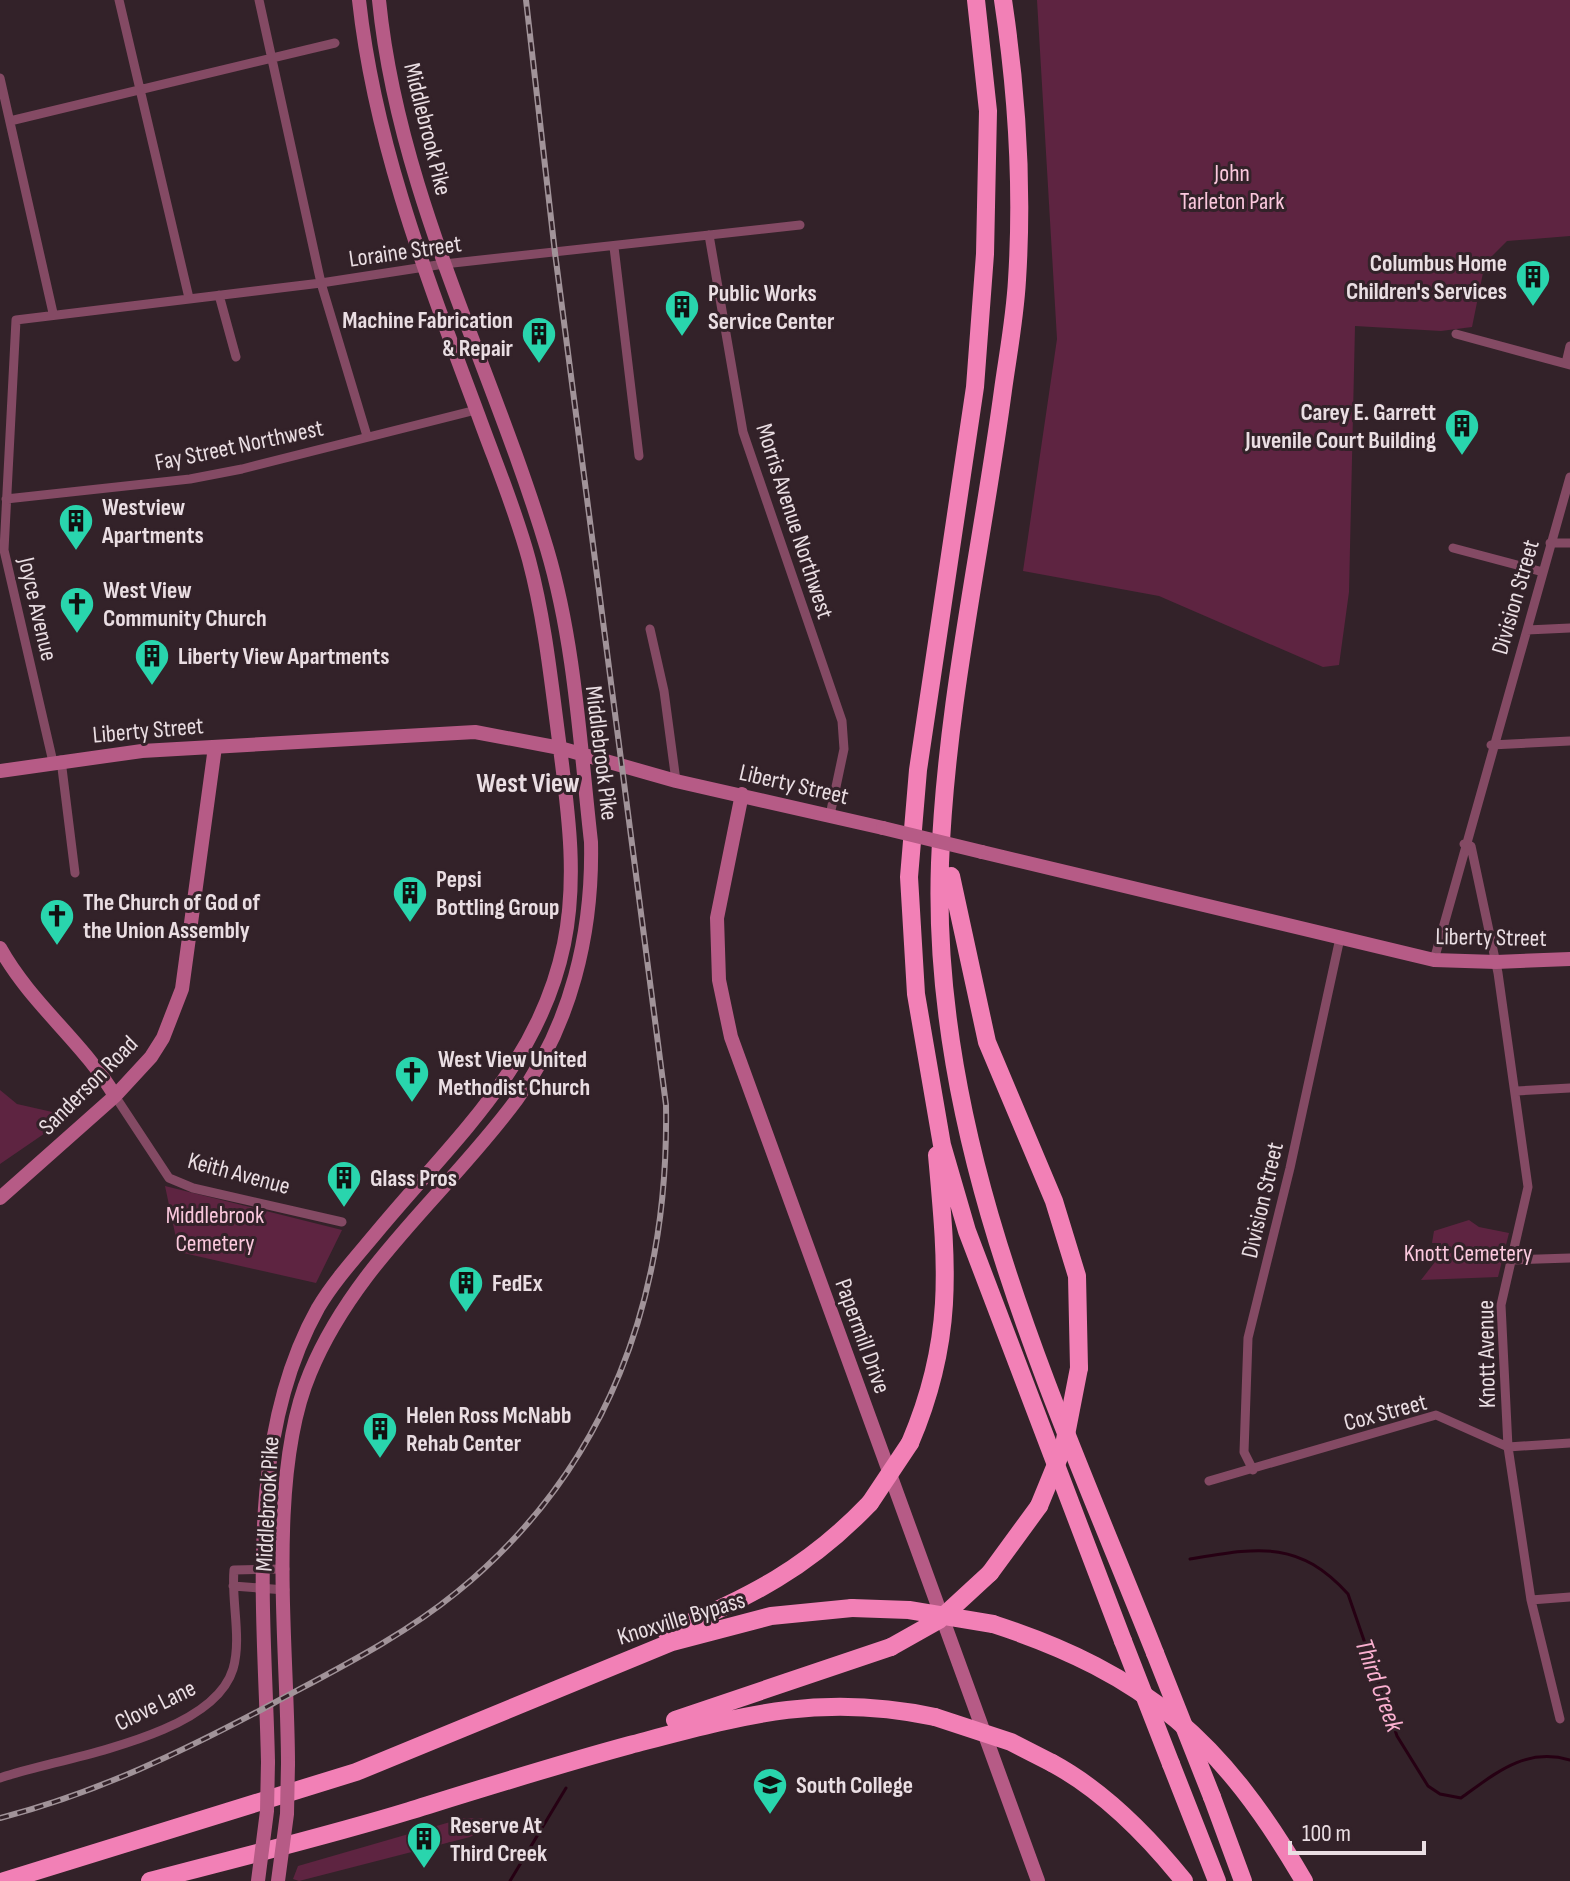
<svg xmlns="http://www.w3.org/2000/svg" width="1570" height="1881" font-family="'Sofia Sans Condensed',sans-serif">
<style>
.green{fill:#5e2441}
.lines{fill:none;stroke-linecap:round;stroke-linejoin:round}
.stream{stroke:#260013;stroke-width:3}
.street{stroke:#844a64;stroke-width:9}
.secondary{stroke:#b65b86;stroke-width:14}
.highway{stroke:#f280b6;stroke-width:18}
.rail-casing{stroke:#a19399;stroke-width:6}
.rail{stroke:#332229;stroke-width:3;stroke-dasharray:9;stroke-linecap:butt}
.secondary-bridge{stroke:#b65b86;stroke-width:14}
.highway-bridge{stroke:#f280b6;stroke-width:18}
.labels{text-anchor:middle;stroke-width:6;stroke-linejoin:round;paint-order:stroke}
.street-label{font-size:24px;fill:#eadee3;stroke:#332229}
.park-label{font-size:24px;fill:#fbc8dd;stroke:#332229}
.poi-label{font-size:24px;font-weight:bold;fill:#eadee3;stroke:#332229;text-anchor:start}
.water-label{font-size:26px;font-style:italic;fill:#fbb0d0;stroke:#332229}
.quarter-label{font-size:28px;font-weight:bold;fill:#eadee3;stroke:#332229}
</style>
<rect width="100%" height="100%" fill="#332229"/>
<!-- green -->
<path class="green" d="M1037 0H1570V236L1507 241 1485 263 1472 327 1441 331 1355 326 1349 592 1339 665 1323 667 1159 596 1023 571 1057 339Z
M0 1090 17 1104 70 1116 0 1164Z
M165 1186 342 1230 316 1283 179 1252Z
M1469 1220 1479 1227 1509 1233 1498 1277 1421 1280 1438 1258 1441 1243H1432L1434 1231Z
M464 1818 492 1819 490 1826 470 1837 299 1881 293 1879 298 1866Z"/>
<g class="lines">
<!-- stream -->
<path class="stream" d="M1190 1559C1258 1548 1298 1539 1348 1594L1397 1736 1428 1786 1440 1794 1461 1798C1496 1773 1525 1747 1570 1760
M510 1881 566 1788"/>
<!-- street -->
<path class="street" d="M119 0 189 298
M259 0 321 283 367 436
M0 78 53 313
M10 121 335 43
M709 235 743 432 842 721 844 749 830 815
M614 247 639 456
M219 295 236 357
M1456 334 1570 365
M1566 363 1570 346
M6 499 190 479 242 469 476 410
M1550 543H1570
M1453 548 1543 572
M650 629 664 691 676 781
M1527 630 1570 628
M1491 745 1570 741
M61 760 75 873
M53 762 4 550 16 320 321 283 444 264 800 225
M1464 844 1471 846 1498 973 1528 1187 1501 1305 1508 1447 1531 1600 1560 1719
M1434 960 1570 477
M1517 1091 1570 1088
M115 1096 169 1178 193 1188 342 1222
M1512 1260 1570 1258
M1253 1470 1244 1452 1248 1338 1290 1168 1340 938
M1209 1481 1436 1415 1508 1447 1570 1443
M233 1586 285 1590
M1531 1600 1570 1597
M0 1778C61 1757 212 1738 233 1669 242 1638 231 1601 234 1570L285 1569"/>
<!-- secondary -->
<path class="secondary" d="M0 771 142 751 475 732 560 748 676 781 883 828
M742 794 717 918 719 980 731 1037 1038 1881
M982 852 1434 960 1496 962 1570 959
M0 948C31 1004 83 1042 115 1096
M0 1198 115 1096 151 1057 163 1038 182 989 215 747
M268 1762C265 1614 243 1442 318 1308 334 1281 356 1257 376 1233 452 1141 539 1066 564 944 577 881 569 818 561 756 552 690 546 624 529 560 516 511 496 464 479 417 428 280 375 146 359 0
M288 1764C288 1650 266 1477 310 1373 355 1264 448 1193 517 1099 571 1025 593 933 591 842 580 745 575 643 547 549 492 365 398 193 379 0"/>
<!-- highway -->
<path class="highway" d="M976 0 988 111 985 254 975 387 918 770 909 877 916 994 942 1145 967 1231 1123 1641
M1003 0C1017 93 1023 186 1017 280 1015 317 1008 354 1003 390 982 547 946 704 940 863 930 1143 1054 1399 1155 1653
M951 876 987 1042 1054 1201 1077 1276 1079 1368
M910 1443C955 1338 947 1265 937 1155
M990 1573 1039 1506
M993 1624C1147 1674 1223 1742 1304 1881
M667 1633C751 1595 805 1571 870 1503
M675 1720 891 1647
M1052 1763C1104 1791 1147 1835 1184 1881
M1171 1764 1217 1881
M1212 1797 1243 1881
M4 1881 356 1772 672 1642 771 1616 852 1608
M150 1881C236 1858 324 1837 409 1811 483 1788 556 1765 630 1745 740 1716 820 1692 935 1717"/>
<defs>
<path id="rail" d="M0 1818C97 1793 184 1751 272 1704 335 1670 402 1637 457 1592 609 1468 669 1296 666 1105L555 253 526 0"/>
</defs>
<!-- rail casing -->
<use href="#rail" class="rail-casing"/>
<!-- rail -->
<use href="#rail" class="rail"/>
<!-- secondary-bridge -->
<path class="secondary-bridge" d="M883 828 982 852
M258 1881 267 1811 268 1762
M278 1881 287 1814 288 1764"/>
<!-- highway-bridge -->
<path class="highway-bridge" d="M870 1503 910 1443
M1039 1506 1064 1445 1079 1368
M852 1608 909 1610 993 1624
M1123 1641 1171 1764
M891 1647 939 1620 990 1573
M1155 1653 1212 1797
M935 1717 1011 1742 1052 1763"/>
</g>
<!-- icons -->
<defs>
<symbol id="building-pin" viewBox="-11 -11 22 30"><path d="M0 17L-7.5 6A9.5 9.5 0 1 1 7.5 6Z" fill="#29d5ad" stroke="#332229"/><path d="M-4-6H4V6H1V3H-1V6H-4ZM-2.5-4.3h1.7v1.8h-1.7ZM.8-4.3h1.7v1.8H.8ZM-2.5-1h1.7V.8h-1.7ZM.8-1h1.7V.8H.8Z" fill="#111"/></symbol>
<symbol id="church-pin" viewBox="-11 -11 22 30"><path d="M0 17L-7.5 6A9.5 9.5 0 1 1 7.5 6Z" fill="#29d5ad" stroke="#332229"/><path d="M-1.2-6h2.4v3.5h3.3v2.4h-3.3V6h-2.4V-.1h-3.3v-2.4h3.3Z" fill="#111"/></symbol>
<symbol id="university-pin" viewBox="-11 -11 22 30"><path d="M0 17L-7.5 6A9.5 9.5 0 1 1 7.5 6Z" fill="#29d5ad" stroke="#332229"/><path d="M0-5L7-2L0 1L-7-2ZM-4 1L0 2.5L4 1V4Q0 6-4 4Z" fill="#111"/></symbol>
</defs>
<g fill-rule="evenodd">
<use href="#building-pin" x="1513" y="257" width="40" height="54"/>
<use href="#building-pin" x="662" y="287" width="40" height="54"/>
<use href="#building-pin" x="519" y="314" width="40" height="54"/>
<use href="#building-pin" x="1442" y="406" width="40" height="54"/>
<use href="#building-pin" x="56" y="501" width="40" height="54"/>
<use href="#church-pin" x="57" y="584" width="40" height="54"/>
<use href="#building-pin" x="132" y="636" width="40" height="54"/>
<use href="#building-pin" x="390" y="873" width="40" height="54"/>
<use href="#church-pin" x="37" y="896" width="40" height="54"/>
<use href="#church-pin" x="392" y="1053" width="40" height="54"/>
<use href="#building-pin" x="324" y="1158" width="40" height="54"/>
<use href="#building-pin" x="446" y="1263" width="40" height="54"/>
<use href="#building-pin" x="360" y="1409" width="40" height="54"/>
<use href="#university-pin" x="750" y="1765" width="40" height="54"/>
<use href="#building-pin" x="404" y="1819" width="40" height="54"/>
</g>
<g class="labels">
<!-- street labels -->
<g class="street-label">
<text transform="translate(428 129) rotate(76)" y="8">Middlebrook Pike</text>
<text transform="translate(405 251) rotate(-8)" y="8">Loraine Street</text>
<text transform="translate(239 445) rotate(-12)" y="8">Fay Street Northwest</text>
<text transform="translate(795 521) rotate(72)" y="8">Morris Avenue Northwest</text>
<text transform="translate(1515 597) rotate(-74)" y="8">Division Street</text>
<text transform="translate(38 609) rotate(77)" y="8">Joyce Avenue</text>
<text transform="translate(148 730) rotate(-5)" y="8">Liberty Street</text>
<text transform="translate(602 753) rotate(83)" y="8">Middlebrook Pike</text>
<text transform="translate(794 784) rotate(13)" y="8">Liberty Street</text>
<text transform="translate(1491 937) rotate(1)" y="8">Liberty Street</text>
<text transform="translate(88 1085) rotate(-45)" y="8">Sanderson Road</text>
<text transform="translate(239 1173) rotate(15)" y="8">Keith Avenue</text>
<text transform="translate(1262 1200) rotate(-77)" y="8">Division Street</text>
<text transform="translate(863 1336) rotate(70)" y="8">Papermill Drive</text>
<text transform="translate(1486 1354) rotate(-91)" y="8">Knott Avenue</text>
<text transform="translate(1385 1412) rotate(-15)" y="8">Cox Street</text>
<text transform="translate(267 1504) rotate(-87)" y="8">Middlebrook Pike</text>
<text transform="translate(681 1618) rotate(-17)" y="8">Knoxville Bypass</text>
<text transform="translate(155 1705) rotate(-26)" y="8">Clove Lane</text>
</g>
<!-- park labels -->
<g class="park-label">
<text x="1232" y="181">John<tspan x="1232" dy="28">Tarleton Park</tspan></text>
<text x="215" y="1223">Middlebrook<tspan x="215" dy="28">Cemetery</tspan></text>
<text x="1468" y="1261">Knott Cemetery</text>
</g>
<!-- poi labels -->
<g class="poi-label">
<text x="1507" y="271" text-anchor="end">Columbus Home<tspan x="1507" dy="28">Children's Services</tspan></text>
<text x="708" y="301">Public Works<tspan x="708" dy="28">Service Center</tspan></text>
<text x="513" y="328" text-anchor="end">Machine Fabrication<tspan x="513" dy="28">&amp; Repair</tspan></text>
<text x="1436" y="420" text-anchor="end">Carey E. Garrett<tspan x="1436" dy="28">Juvenile Court Building</tspan></text>
<text x="102" y="515">Westview<tspan x="102" dy="28">Apartments</tspan></text>
<text x="103" y="598">West View<tspan x="103" dy="28">Community Church</tspan></text>
<text x="178" y="664">Liberty View Apartments</text>
<text x="436" y="887">Pepsi<tspan x="436" dy="28">Bottling Group</tspan></text>
<text x="83" y="910">The Church of God of<tspan x="83" dy="28">the Union Assembly</tspan></text>
<text x="438" y="1067">West View United<tspan x="438" dy="28">Methodist Church</tspan></text>
<text x="370" y="1186">Glass Pros</text>
<text x="492" y="1291">FedEx</text>
<text x="406" y="1423">Helen Ross McNabb<tspan x="406" dy="28">Rehab Center</tspan></text>
<text x="796" y="1793">South College</text>
<text x="450" y="1833">Reserve At<tspan x="450" dy="28">Third Creek</tspan></text>
</g>
<!-- water labels -->
<g class="water-label">
<text transform="translate(1380 1685) rotate(70)" y="9">Third Creek</text>
</g>
<!-- quarter labels -->
<g class="quarter-label">
<text x="528" y="792">West View</text>
</g>
</g>
<!-- scale -->
<path d="M1290 1841v12h134v-12" fill="none" stroke="#eadee3" stroke-width="4"/>
<text x="1302" y="1841" font-size="24" fill="#eadee3" stroke="#332229" stroke-width="6" paint-order="stroke">100 m</text>
</svg>
